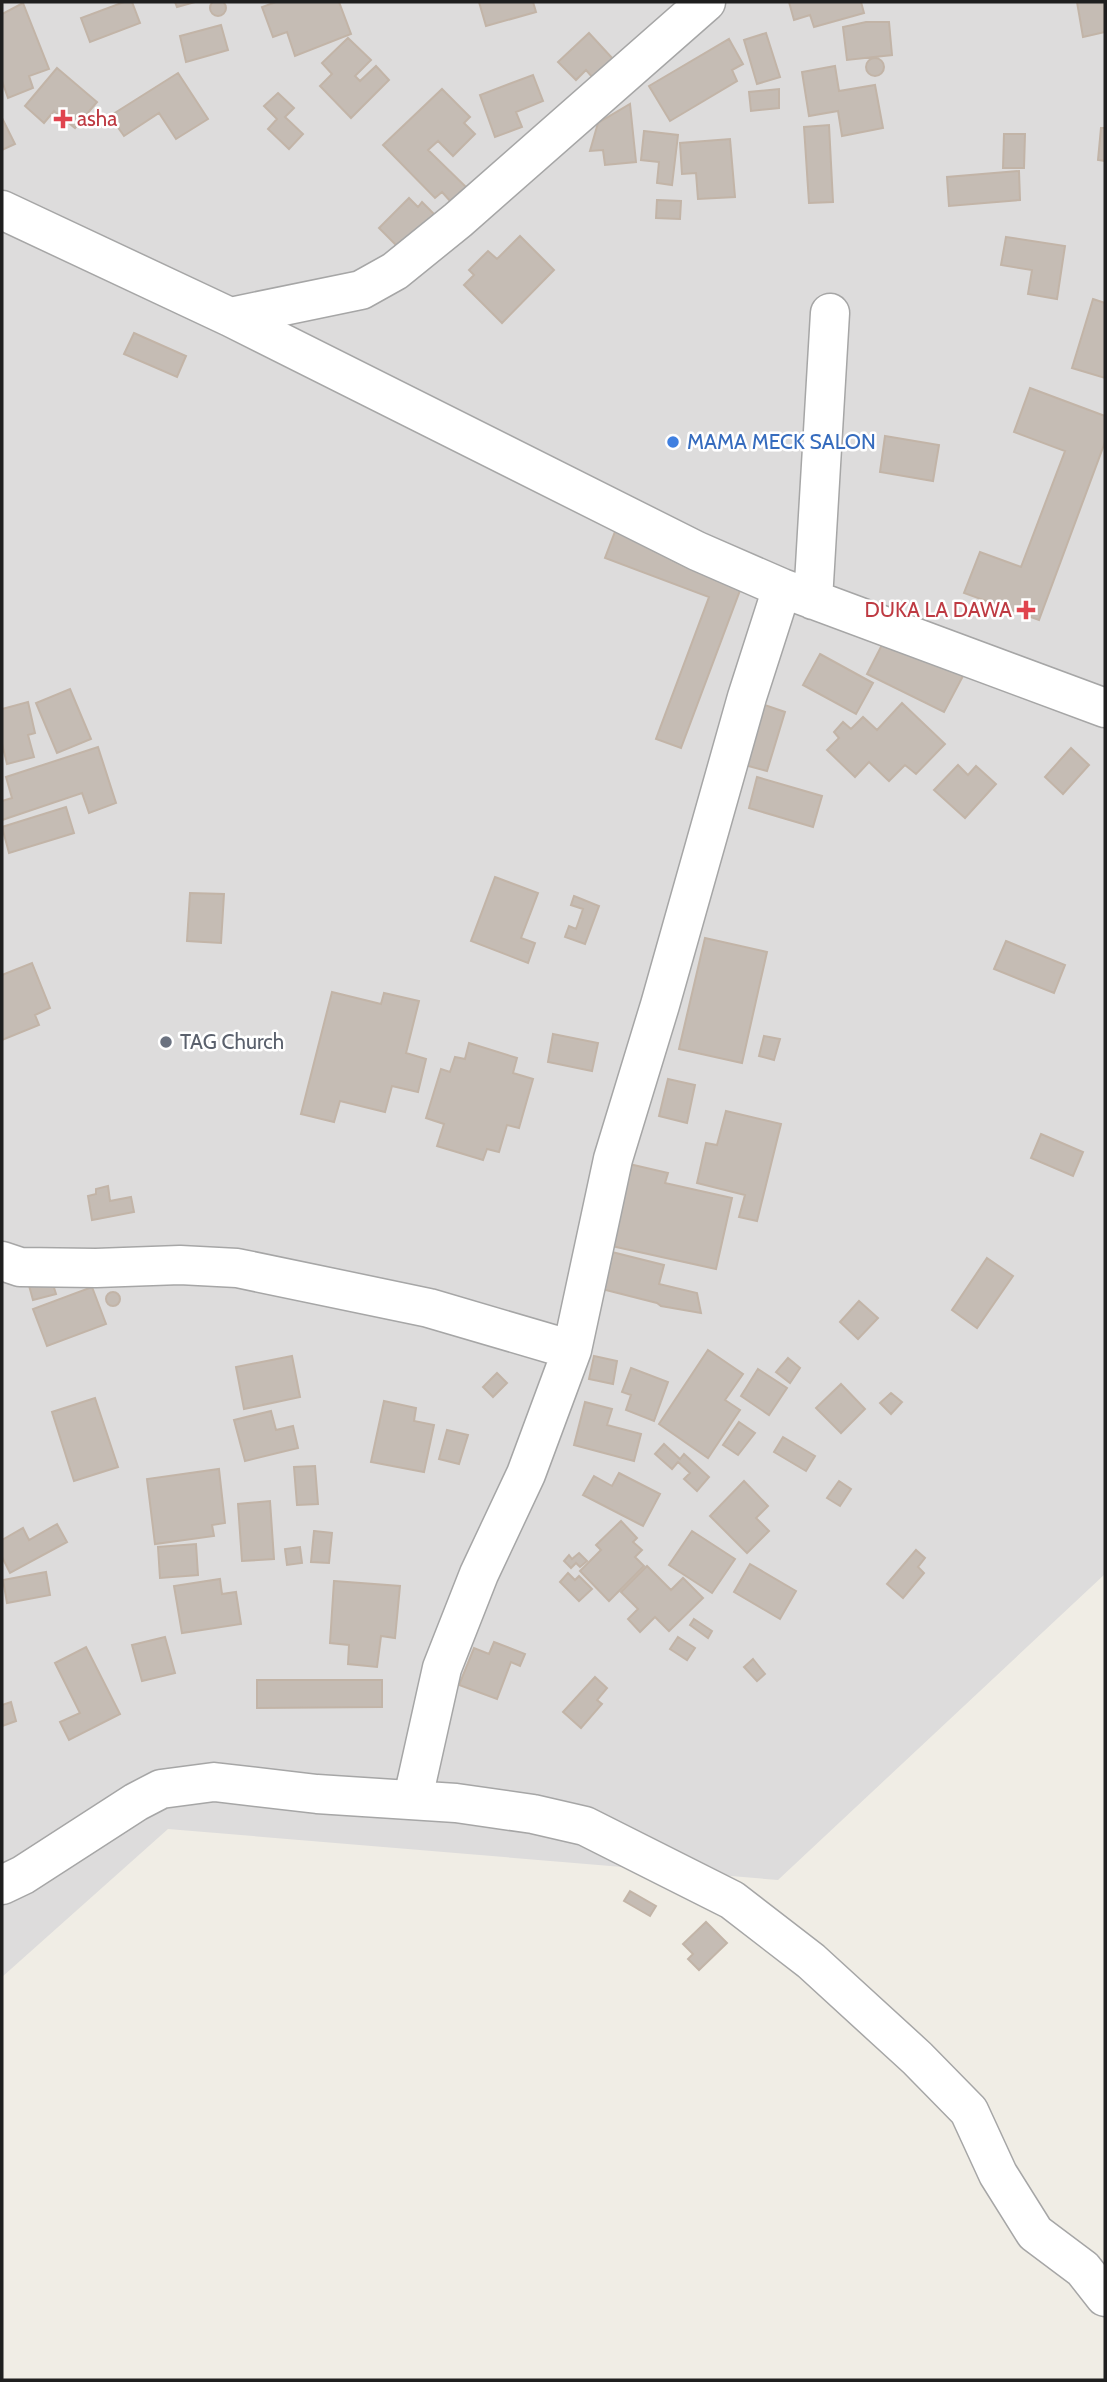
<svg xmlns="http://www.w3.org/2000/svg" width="1107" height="2382" font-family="Cabin,sans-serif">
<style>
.residential{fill:#dddcdc}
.building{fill:#c5bcb4;stroke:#c2b4a7;stroke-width:2}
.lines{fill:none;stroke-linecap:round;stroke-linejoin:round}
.minor-casing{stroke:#a6a6a6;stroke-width:41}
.minor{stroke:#fff;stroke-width:38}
.health-dot{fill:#e0444e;stroke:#fff;stroke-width:2.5}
.shop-dot{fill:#3f7fe0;stroke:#fff;stroke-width:2.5}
.worship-dot{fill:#6b7280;stroke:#fff;stroke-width:2.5}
.labels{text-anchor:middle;stroke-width:5;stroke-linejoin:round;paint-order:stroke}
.health-label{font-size:21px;fill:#be3a42;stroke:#fff;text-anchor:start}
.shop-label{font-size:21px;fill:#366cbe;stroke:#fff;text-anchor:start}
.worship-label{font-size:21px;fill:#5b616d;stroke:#fff;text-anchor:start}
</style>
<rect width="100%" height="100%" fill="#f0ede5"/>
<!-- residential -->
<path class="residential" d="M2 2H1105V1574L778 1880 168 1829 2 1977Z"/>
<!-- building -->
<path class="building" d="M210 8a8 8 0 1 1 16 0a8 8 0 1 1-16 0Z
M124 2H132L140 23 90 42 81 18Z
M175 2H195L177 7Z
M276 2H339L351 34 295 56 287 32 273 37 262 7Z
M479 2H533L536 12 486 26Z
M789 2H861L864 13 814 27 810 15 794 20Z
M1077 2H1104L1105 32 1083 37Z
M23 3 49 69 29 76 33 88 8 98 2 81V14Z
M866 22H889L892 55 847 60 843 27Z
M221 25 228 50 186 62 180 36Z
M589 33 613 59 593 78 586 70 576 80 558 62Z
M766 33 780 77 757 84 744 40Z
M348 38 371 60 355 76 360 81 376 66 389 80 351 118 320 86 332 74 322 63Z
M729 39 743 64 732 70 737 81 670 121 649 86Z
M866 67a9 9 0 1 1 18 0a9 9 0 1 1-18 0Z
M835 66 839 91 875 85 883 128 842 136 838 111 809 116 802 72Z
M57 68 97 102 75 128 54 111 44 123 25 106Z
M178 73 208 119 176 139 159 113 124 136 110 116Z
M533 75 543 101 516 112 522 127 495 137 480 95Z
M442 89 470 117 464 123 475 134 453 156 438 141 428 150 466 187 451 202 442 192 435 198 383 145Z
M779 89V108L751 111 749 92Z
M278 93 294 108 285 117 303 134 289 149 268 129 277 119 264 106Z
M630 104 636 162 605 165 603 150 590 151 598 123Z
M2 118 15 144 2 150Z
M829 125 833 202 809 203 804 127Z
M1101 128H1105V161L1098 160Z
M644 131 678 135 672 185 657 183 659 162 641 160Z
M1004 134H1025L1024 168H1003Z
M730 139 735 197 698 199 696 173 682 174 680 143Z
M1019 171 1020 200 949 206 947 177Z
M409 198 418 207 422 202 438 218 404 253 379 228Z
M657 200 681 201 680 219 656 218Z
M520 236 554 270 502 323 464 285 474 275 469 270 488 251 497 259Z
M1006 237 1065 246 1057 299 1028 294 1032 270 1001 265Z
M1093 299 1105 303V378L1072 368Z
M134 333 186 356 177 377 124 354Z
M1030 388 1105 416V442L1039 620 964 593 980 552 1021 567 1065 451 1014 432Z
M885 436 939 445 933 481 880 472Z
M616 529 745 577 681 748 656 739 709 597 605 558Z
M886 637 963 676 944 712 867 674Z
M820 654 873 683 856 714 803 685Z
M70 689 91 739 57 753 36 703Z
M28 702 35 733 28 735 34 757 7 764 2 744V709Z
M759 703 785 712 767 771 741 764Z
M902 703 945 744 916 774 905 765 889 781 869 762 855 777 827 750 839 738 834 732 843 722 851 729 863 717 877 730Z
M98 747 116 803 89 813 82 793 2 820V801L12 798 6 777Z
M1071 748 1089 765 1063 794 1045 777Z
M958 765 968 775 976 766 996 784 965 818 934 790Z
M757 777 822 796 813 827 749 808Z
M66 807 74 833 9 853 2 827Z
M495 877 538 893 521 938 535 943 528 963 471 941Z
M190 893 224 894 221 943 187 941Z
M574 896 599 906 585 944 565 937 569 926 576 929 583 909 571 905Z
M705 938 767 952 742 1063 679 1049Z
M1006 941 1065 965 1054 993 994 969Z
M32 963 50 1008 35 1015 39 1025 2 1040V975Z
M332 992 381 1004 384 993 419 1001 406 1053 426 1059 418 1092 392 1086 385 1112 340 1101 334 1122 301 1114Z
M553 1034 598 1043 592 1071 548 1062Z
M764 1036 780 1039 774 1060 759 1056Z
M469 1043 517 1058 513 1073 533 1079 519 1128 507 1125 499 1152 487 1149 483 1160 437 1146 444 1124 426 1118 441 1069 450 1072 455 1057 465 1059Z
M668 1079 695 1085 687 1123 659 1116Z
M726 1111 781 1124 757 1221 739 1217 745 1195 697 1183 706 1143 717 1145Z
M1041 1134 1083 1152 1073 1176 1031 1158Z
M625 1163 668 1173 665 1183 732 1198 716 1269 607 1245Z
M108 1186 110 1201 131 1197 134 1212 92 1220 88 1196 96 1194V1189Z
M608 1251 664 1265 659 1284 697 1293 701 1313 661 1306 657 1303 598 1288Z
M987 1258 1013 1276 977 1328 952 1310Z
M50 1275 56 1294 33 1300 28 1282Z
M92 1287 106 1324 47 1346 33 1309Z
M106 1299a7 7 0 1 1 14 0a7 7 0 1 1-14 0Z
M859 1301 878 1318 858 1339 840 1322Z
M708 1350 743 1374 725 1400 740 1410 708 1458 659 1424Z
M292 1356 300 1397 244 1409 236 1367Z
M594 1356 617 1361 613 1384 589 1379Z
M788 1358 800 1368 790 1383 776 1372Z
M631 1368 668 1382 654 1421 626 1410 631 1395 622 1392Z
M758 1369 787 1388 769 1415 741 1396Z
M497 1373 507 1383 493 1397 483 1387Z
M841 1384 865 1409 841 1433 816 1408Z
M891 1393 902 1402 891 1414 880 1403Z
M95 1398 118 1467 74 1481 52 1412Z
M384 1401 416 1408 414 1421 434 1425 424 1472 371 1462Z
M585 1402 612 1409 607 1425 641 1434 634 1461 574 1445Z
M271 1411 276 1430 293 1426 298 1448 245 1461 234 1420Z
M739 1422 755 1433 738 1455 723 1445Z
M447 1430 468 1435 459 1464 439 1459Z
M783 1437 815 1456 806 1471 774 1452Z
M664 1444 680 1459 684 1454 709 1477 697 1491 684 1479 690 1473 678 1462 672 1469 655 1454Z
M315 1466 318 1504 297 1505 294 1467Z
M219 1469 225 1523 212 1525 214 1536 155 1544 147 1479Z
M619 1473 660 1494 643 1526 583 1495 594 1476 612 1486Z
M744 1481 768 1506 756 1518 769 1531 747 1553 710 1516Z
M839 1481 851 1489 840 1506 827 1498Z
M270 1501 274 1559 242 1561 238 1504Z
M621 1521 637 1538 633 1542 642 1550 635 1557 644 1566 609 1601 580 1571 601 1550 596 1545Z
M57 1524 67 1542 10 1573 2 1557V1540L23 1528 29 1540Z
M314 1531 332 1533 329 1563 311 1562Z
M692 1531 735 1559 712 1593 669 1565Z
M196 1544 198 1575 160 1578 158 1547Z
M300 1547 302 1563 287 1565 285 1549Z
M916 1550 925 1558 918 1567 924 1573 903 1598 887 1584Z
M579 1553 587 1561 580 1567 576 1563 571 1568 564 1561 569 1555 572 1559Z
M750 1564 796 1591 780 1619 734 1592Z
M647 1566 671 1590 683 1578 703 1598 669 1631 655 1617 640 1632 628 1619 638 1609 621 1592Z
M46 1572 50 1595 7 1603 3 1580Z
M568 1573 575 1580 579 1576 592 1589 579 1601 560 1582Z
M220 1579 222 1594 236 1592 241 1624 182 1633 174 1586Z
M334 1581 400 1586 395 1638 381 1636 377 1667 348 1664 349 1645 330 1643Z
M694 1619 712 1631 708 1638 690 1625Z
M165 1637 175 1673 142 1681 132 1645Z
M678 1637 695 1648 687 1660 670 1649Z
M494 1642 525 1654 520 1666 511 1662 497 1699 459 1685 474 1648 489 1654Z
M86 1647 120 1714 69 1740 60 1722 80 1713 55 1663Z
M753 1659 765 1674 757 1681 744 1667Z
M595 1677 607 1688 597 1700 602 1704 581 1728 563 1712Z
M257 1680H382V1707L257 1708Z
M11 1702 16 1721 2 1726V1705Z
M630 1891 656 1906 650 1916 624 1901Z
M706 1922 727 1943 699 1970 688 1959 693 1954 683 1944Z"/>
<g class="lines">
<defs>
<path id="minor" d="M2 210 230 317 697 551 782 588 1105 708
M230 317 361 290 395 271 458 220 706 2
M813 600 830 313
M2 1261 20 1267 96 1268 180 1265 237 1268 429 1308 572 1350
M413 1798 442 1668 479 1574 526 1474 572 1350 613 1159 660 1005 747 697 782 588
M2 1885 23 1875 136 1802 161 1789 214 1782 317 1794 456 1803 533 1814 585 1826 732 1900 811 1961 917 2058 969 2111 998 2174 1035 2233 1083 2269 1105 2297"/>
</defs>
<!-- minor casing -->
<use href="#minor" class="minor-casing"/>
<!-- minor -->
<use href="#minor" class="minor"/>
</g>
<!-- markers -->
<g class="health-dot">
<path d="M59.5 108.5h7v7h7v7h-7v7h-7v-7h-7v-7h7z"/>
<path d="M1022.5 599.5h7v7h7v7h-7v7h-7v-7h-7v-7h7z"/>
</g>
<circle class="shop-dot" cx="673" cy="442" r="7"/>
<circle class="worship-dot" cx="166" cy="1042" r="7"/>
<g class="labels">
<!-- health labels -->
<g class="health-label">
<text x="77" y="126">asha</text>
<text x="1012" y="617" text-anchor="end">DUKA LA DAWA</text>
</g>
<!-- shop labels -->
<g class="shop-label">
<text x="687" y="449">MAMA MECK SALON</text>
</g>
<!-- worship labels -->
<g class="worship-label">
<text x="180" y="1049">TAG Church</text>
</g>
</g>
<!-- border -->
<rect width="1107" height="2382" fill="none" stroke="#1f1f1f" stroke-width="7"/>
</svg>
